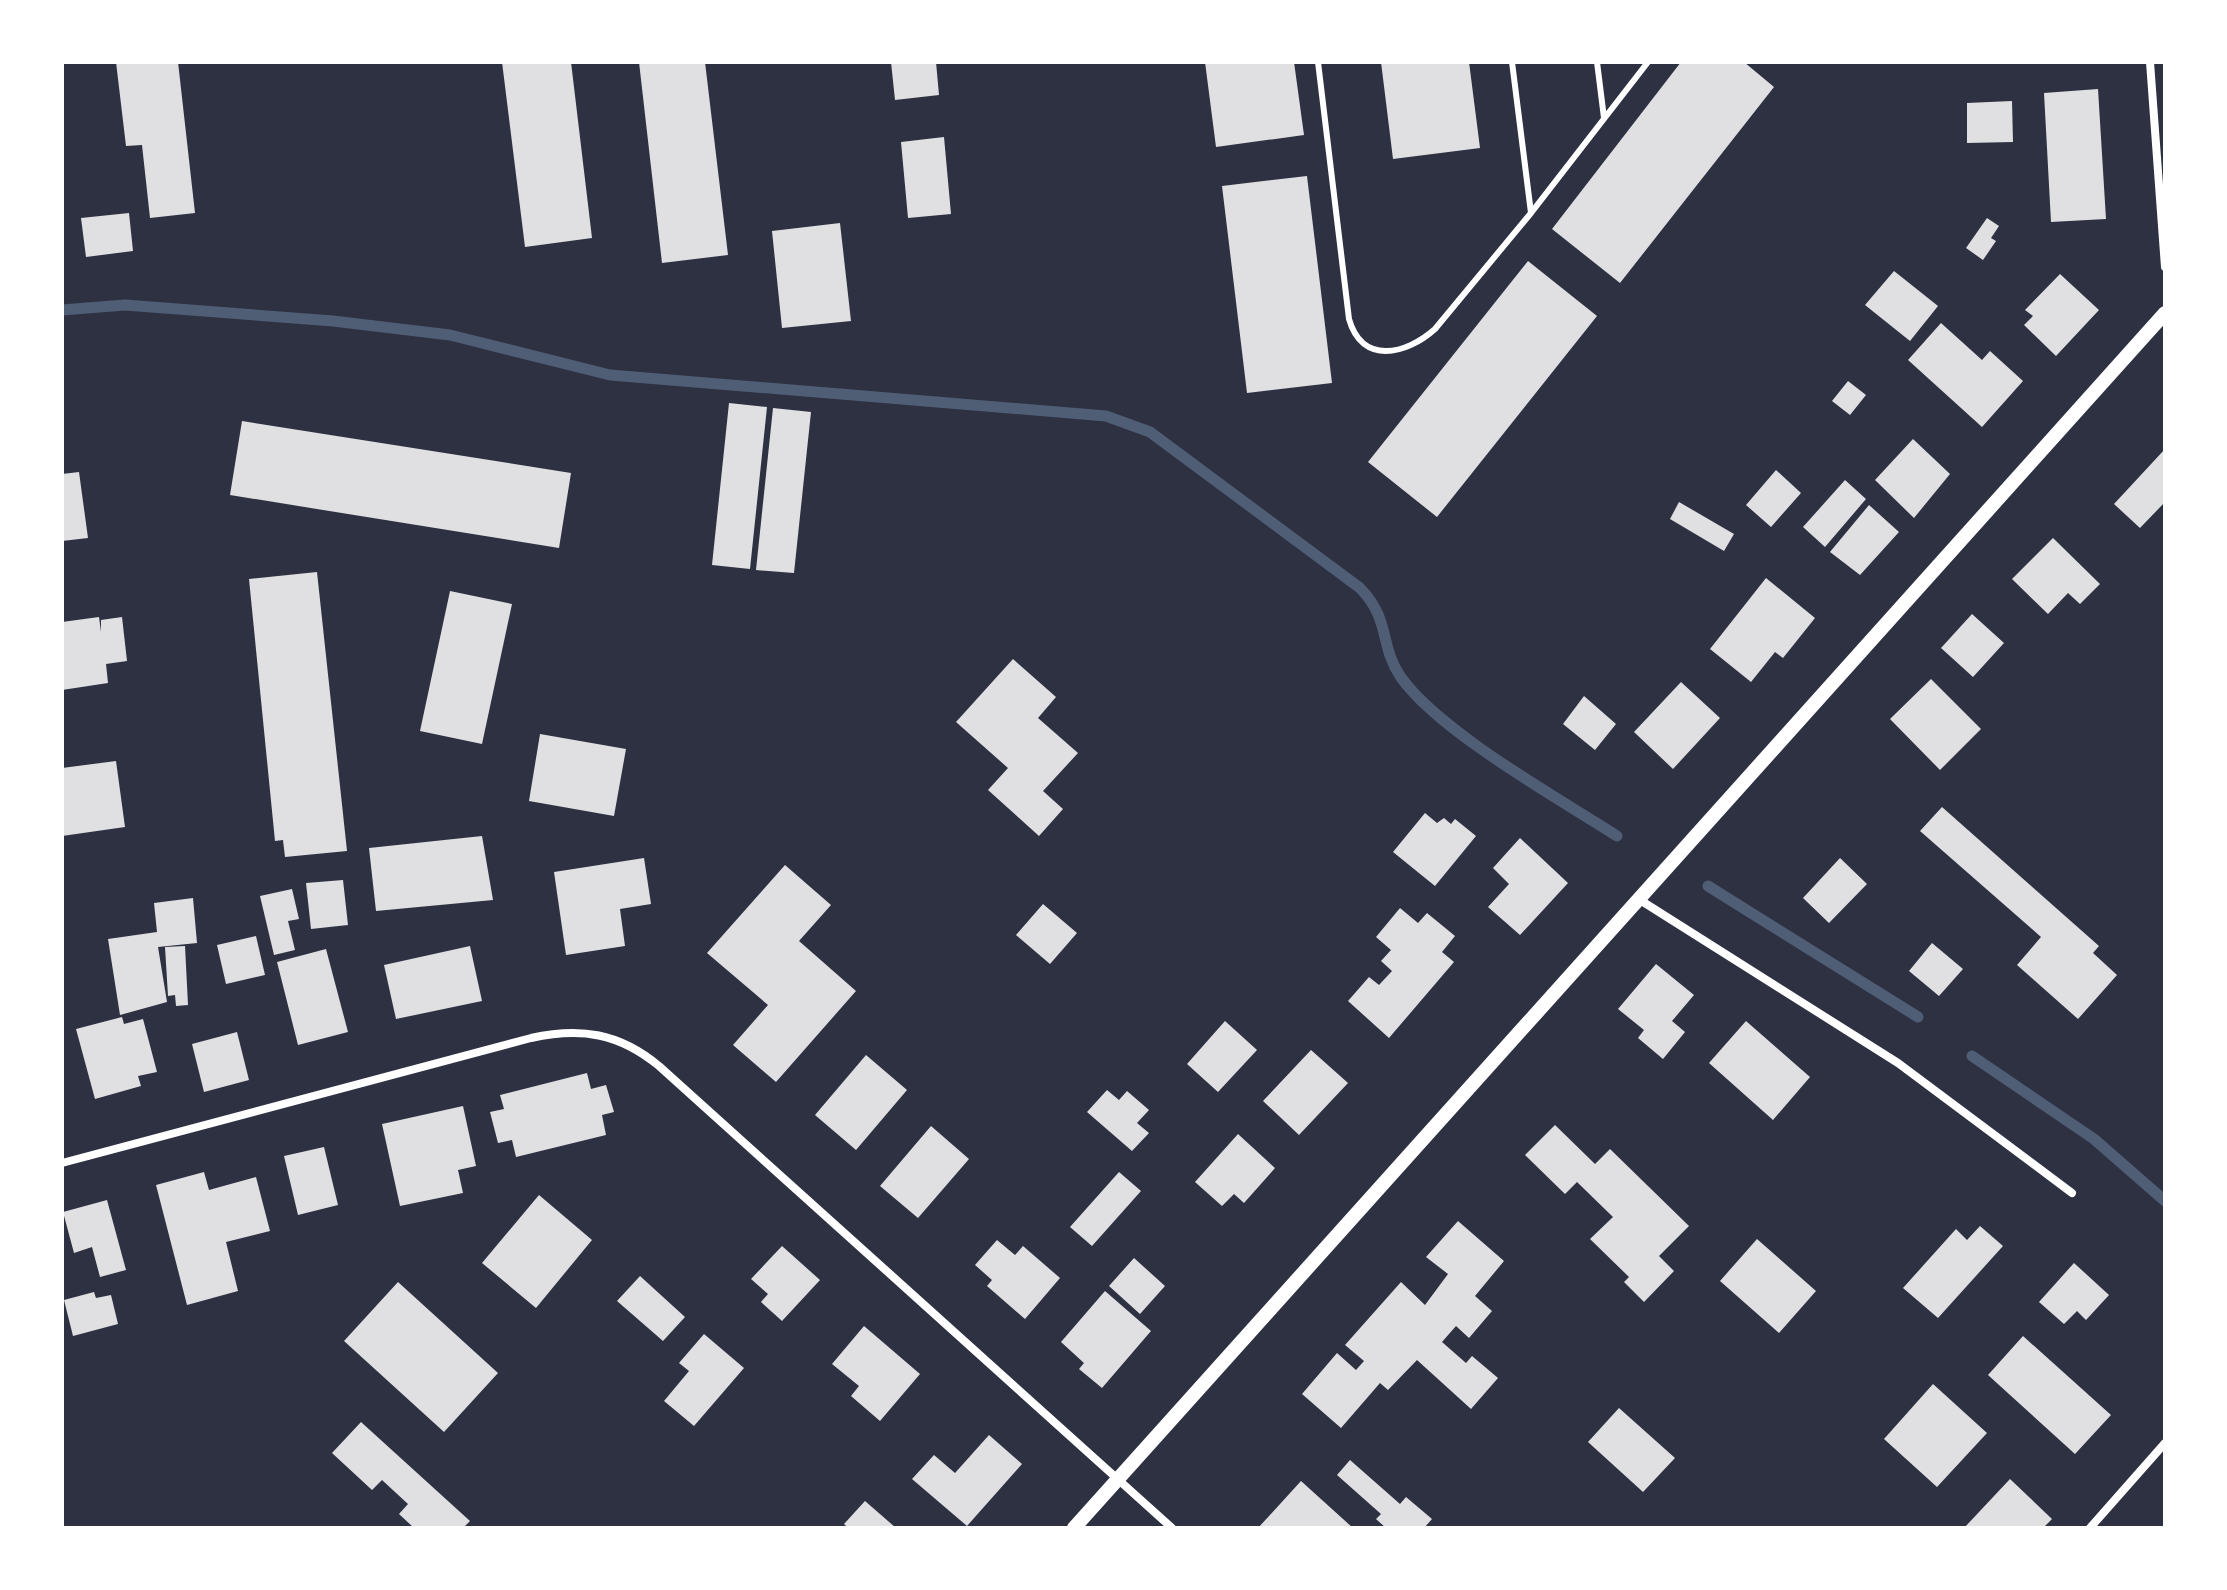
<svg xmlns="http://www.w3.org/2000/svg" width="2227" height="1590" font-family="'DM Sans',sans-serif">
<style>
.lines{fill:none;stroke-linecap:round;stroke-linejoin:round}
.stream{stroke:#4f5d75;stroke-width:11}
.building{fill:#e0e0e3}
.service{stroke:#fff;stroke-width:6}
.minor{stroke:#fff;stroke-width:8}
.tertiary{stroke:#fff;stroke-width:14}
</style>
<rect width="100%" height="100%" fill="#2d3142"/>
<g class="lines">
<!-- stream -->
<path class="stream" d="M62 310 125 305 333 321 450 335 610 375 1106 416 1150 432 1360 588C1391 620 1379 644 1400 676 1438 731 1558 798 1617 836
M1708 886 1918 1017
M1972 1056 2094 1139 2165 1201"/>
</g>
<!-- building -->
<path class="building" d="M116 62H178L195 213 150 218 142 145 126 146Z
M502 62H571L592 238 525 247Z
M639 62H705L728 255 662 263Z
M891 62H936L939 95 895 100Z
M1205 62H1294L1304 135 1216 147Z
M1381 62H1469L1480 148 1393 159Z
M1681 62H1744L1774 87 1620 283 1552 229Z
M2098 89 2106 219 2051 222 2044 93Z
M2012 101 2013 142 1967 143V103Z
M944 137 951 214 908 218 901 142Z
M1307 176 1332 383 1247 393 1222 186Z
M129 213 133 251 86 257 81 218Z
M1987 218 1999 226 1991 238 1996 241 1983 260 1966 248Z
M840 223 851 321 782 328 772 231Z
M1528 261 1597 316 1437 517 1368 462Z
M1894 271 1938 306 1910 341 1865 305Z
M2060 274 2099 310 2056 356 2024 325 2033 316 2025 310Z
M1941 323 1982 360 1990 351 2023 381 1982 427 1908 360Z
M1848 381 1866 395 1850 415 1832 401Z
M729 403 767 407 750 569 712 565Z
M773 408 811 412 794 573 756 570Z
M242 421 571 473 559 548 230 495Z
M1913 439 1950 474 1914 518 1875 480Z
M2165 449V502L2140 528 2114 504Z
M1776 470 1801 493 1771 527 1746 505Z
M79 472 88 538 62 541V474Z
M1845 480 1866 499 1825 547 1803 527Z
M1679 502 1734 534 1724 551 1670 519Z
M1869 505 1899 532 1860 575 1830 552Z
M2053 538 2100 584 2080 604 2068 593 2048 614 2012 579Z
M317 572 347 851 285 857 283 840 275 841 249 579Z
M1766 578 1815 618 1783 658 1775 652 1751 682 1710 649Z
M450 591 512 604 482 744 420 731Z
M1972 614 2004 643 1973 677 1941 648Z
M99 617 101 632V620L122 617 127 661 106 664 108 683 62 690V622Z
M1013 659 1056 697 1038 718 1078 753 1043 791 1063 809 1039 836 988 790 1008 768 956 722Z
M1931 679 1981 729 1940 770 1890 719Z
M1681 682 1720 718 1673 769 1634 732Z
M1584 696 1616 724 1595 750 1563 724Z
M540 734 626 749 614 816 529 801Z
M116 761 125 827 62 836V768Z
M1942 807 2099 946 2093 953 2117 975 2078 1019 2017 965 2041 937 1920 831Z
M1425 813 1437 823 1444 818 1451 824 1455 819 1476 836 1435 886 1393 852Z
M482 836 493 900 376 911 369 848Z
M1520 838 1568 883 1520 935 1488 907 1509 884 1493 868Z
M644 858 651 904 620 909 625 946 566 955 554 872Z
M1840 858 1867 884 1829 923 1803 898Z
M785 865 831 905 799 941 856 991 776 1082 733 1045 768 1005 707 953Z
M343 880 348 925 311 929 306 883Z
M292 889 299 919 288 921 295 950 274 955 260 896Z
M193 898 197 943 158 947 167 1002 120 1015 108 939 157 932 154 903Z
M1043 904 1077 933 1050 964 1016 935Z
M1400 908 1418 923 1427 913 1455 936 1442 952 1454 962 1389 1038 1348 1001 1369 977 1379 985 1392 971 1381 961 1391 950 1376 937Z
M256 936 265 975 226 984 217 945Z
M1932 943 1963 969 1939 996 1909 971Z
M185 946 188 1005 176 1006 175 995 168 996 165 947Z
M470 946 482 1001 396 1019 384 965Z
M326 949 348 1032 298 1045 277 962Z
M1656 964 1694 995 1672 1021 1685 1032 1663 1059 1638 1038 1644 1030 1618 1009Z
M122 1017 124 1024 143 1019 157 1072 138 1076 141 1086 95 1099 76 1029Z
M1225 1021 1257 1050 1218 1092 1187 1064Z
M1746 1021 1810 1077 1773 1120 1709 1063Z
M237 1032 249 1080 204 1092 192 1044Z
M1311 1050 1348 1083 1299 1135 1263 1101Z
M866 1055 907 1090 856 1150 815 1115Z
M587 1073 591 1089 606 1085 614 1112 602 1115 606 1135 516 1157 512 1140 498 1143 490 1112 504 1109 500 1095Z
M1107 1090 1119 1100 1127 1091 1149 1110 1137 1123 1149 1133 1132 1151 1087 1112Z
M463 1106 476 1166 458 1170 463 1193 400 1206 382 1124Z
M1555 1125 1595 1164 1610 1149 1689 1226 1659 1256 1674 1271 1644 1302 1624 1282 1629 1277 1590 1239 1613 1217 1577 1182 1565 1194 1525 1155Z
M931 1126 969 1159 918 1218 880 1186Z
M1238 1134 1275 1168 1244 1203 1234 1194 1222 1206 1195 1182Z
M324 1147 338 1205 298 1215 284 1156Z
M204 1172 209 1190 256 1177 270 1231 226 1242 238 1291 187 1305 156 1185Z
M1119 1172 1141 1191 1092 1246 1070 1227Z
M539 1195 592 1240 536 1308 482 1263Z
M107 1200 126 1270 100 1277 92 1247 74 1253 63 1212Z
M1458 1221 1504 1261 1475 1296 1492 1311 1469 1338 1456 1326 1442 1342 1466 1363 1472 1356 1498 1378 1471 1409 1417 1360 1388 1390 1380 1383 1341 1428 1302 1394 1337 1353 1356 1370 1364 1361 1345 1345 1401 1282 1425 1305 1448 1274 1426 1257Z
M1980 1226 2003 1246 1938 1318 1903 1288 1956 1229 1967 1240Z
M1757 1239 1816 1291 1779 1333 1720 1281Z
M997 1240 1015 1255 1023 1246 1060 1278 1025 1319 987 1286 992 1280 975 1265Z
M782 1246 820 1280 782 1321 761 1302 768 1294 751 1279Z
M1134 1258 1165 1286 1140 1314 1109 1286Z
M2074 1263 2109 1295 2086 1320 2077 1311 2064 1324 2039 1302Z
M640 1276 685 1317 663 1341 617 1301Z
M398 1282 498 1373 444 1432 344 1341Z
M1105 1291 1151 1331 1102 1388 1079 1369 1084 1363 1061 1342Z
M94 1292 96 1298 111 1295 118 1324 73 1336 64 1300Z
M864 1326 920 1374 880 1421 851 1396 859 1386 832 1364Z
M704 1334 744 1368 694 1426 664 1401 689 1371 679 1363Z
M2023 1336 2111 1415 2075 1454 1988 1375Z
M1933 1384 1987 1433 1937 1487 1884 1439Z
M1619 1408 1675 1458 1643 1492 1588 1442Z
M361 1422 470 1521 463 1528H414L399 1514 408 1504 382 1480 372 1490 332 1453Z
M989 1435 1022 1464 967 1526 912 1479 934 1455 955 1473Z
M1350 1460 1400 1504 1406 1497 1432 1519 1424 1528H1386L1376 1519 1381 1514 1337 1475Z
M2010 1479 2052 1519 2043 1528H1964Z
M1301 1481 1353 1528H1258Z
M865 1501 896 1528H848L844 1524Z"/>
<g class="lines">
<!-- service -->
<path class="service" d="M1318 62 1349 319C1362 365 1406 355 1435 329L1531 213 1512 62
M1597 62 1604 118
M1531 213 1648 62"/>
<!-- minor -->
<path class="minor" d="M2150 62 2165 267
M1640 900 1898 1063 2072 1193
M62 1163 531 1038C581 1027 619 1033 659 1066L1172 1528
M2090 1528 2165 1443"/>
<!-- tertiary -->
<path class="tertiary" d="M1074 1528 2165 313"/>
</g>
<!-- border -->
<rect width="2227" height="1590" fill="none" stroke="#ffffff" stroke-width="128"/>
</svg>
